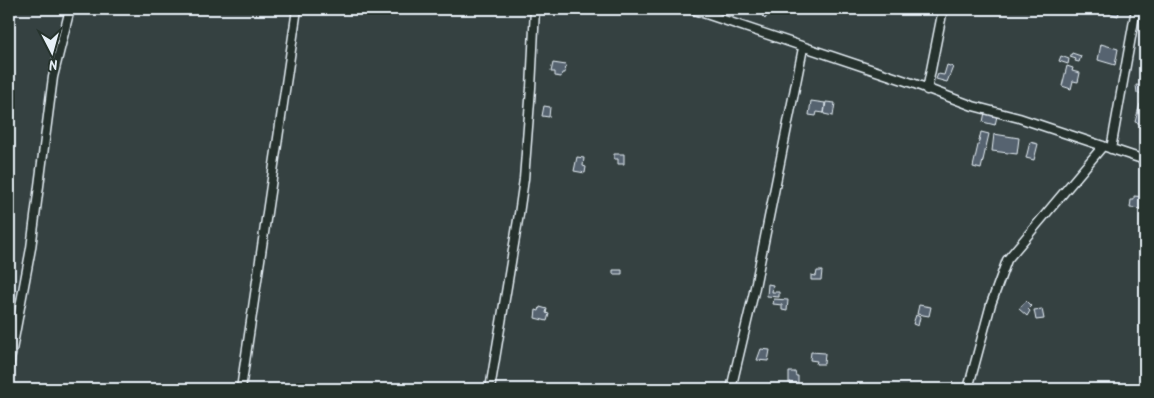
<svg xmlns="http://www.w3.org/2000/svg" width="1154" height="398" font-family="Kalam,sans-serif">
<style>
.building{fill:#576370;stroke:#e8f1f8}
.lines{fill:none;stroke-linecap:round;stroke-linejoin:round}
.minor-casing{stroke:#e8f1f8;stroke-width:11}
.minor{stroke:#26332d;stroke-width:8}
</style>
<rect width="100%" height="100%" fill="#354141"/>
<filter id="ink" filterUnits="userSpaceOnUse"><feTurbulence type="fractalNoise" baseFrequency=".02" numOctaves="2"/><feDisplacementMap in="SourceGraphic" scale="10" xChannelSelector="R" yChannelSelector="G"/><feConvolveMatrix kernelMatrix="1 2 1 2 8 2 1 2 1" color-interpolation-filters="sRGB"/></filter>
<g filter="url(#ink)">
<!-- building -->
<path class="building" d="M766 9 770 11 765 19 762 16Z
M1096 9H1120L1118 16Z
M1101 44 1118 49 1115 65 1098 60Z
M1072 53 1081 56 1079 62 1075 61 1076 59 1070 57Z
M1061 56 1069 59 1068 64 1059 61Z
M553 63 566 65 565 73H562L561 77 555 76V72H551Z
M947 65 953 67 947 82 936 79 938 74 944 75Z
M1067 66 1073 68 1072 71 1080 73 1078 82 1073 81 1071 89 1062 86Z
M1136 85 1145 86V94L1137 93Z
M811 101 825 103 824 113 817 112 816 116 809 115Z
M826 102 835 103 833 116 824 114Z
M1140 104 1145 106V125L1135 122Z
M544 106 550 107 549 117 542 116Z
M985 112 997 116 995 125 983 122Z
M981 132 989 134 981 169 973 167Z
M994 134 1019 138 1017 154 992 151Z
M1030 142 1038 144 1034 160 1026 158Z
M614 154H624V164H618V159H614Z
M577 157 584 158 583 166 586 167 585 173 574 171Z
M1134 196 1145 197 1144 209 1130 208 1131 200H1134Z
M613 270H622V274H613Z
M817 271H822L821 280H811V275L816 276Z
M768 284 773 285 772 292H779V297L767 296Z
M774 299 788 300 787 311 782 310V305L773 304Z
M1026 301 1031 306 1028 309 1030 311 1027 316 1019 309Z
M919 305 931 307 929 316 917 314Z
M540 307 547 309 546 313 549 314 547 321 535 318 536 310 539 311Z
M1042 309 1044 319 1036 320 1034 310Z
M916 315 920 317 918 326 913 324Z
M761 349 770 350 768 361 757 360Z
M811 352 825 353 824 364H816L817 361 810 360Z
M789 372H795L796 376H798V383H789Z"/>
<g class="lines">
<defs>
<path id="minor" d="M691 9 915 84 973 106 1019 118 1145 160
M927 90 943 9
M1111 149 1136 9
M9 366 31 248 53 77 70 9
M241 389 297 9
M490 389 519 214 524 179 531 88 535 9
M731 389 754 292 803 48
M968 389 991 304 1007 260 1103 146"/>
</defs>
<!-- minor casing -->
<use href="#minor" class="minor-casing"/>
<!-- minor -->
<use href="#minor" class="minor"/>
</g>
</g>
<!-- margin -->
<rect width="1154" height="398" fill="none" stroke="#26332d" stroke-width="30"/>
<rect x="15" y="15" width="1124" height="368" fill="none" stroke="#e8f1f8" stroke-width="2" filter="url(#ink)"/>
<!-- north arrow -->
<g transform="translate(52 52) rotate(174)" stroke="#26332d" stroke-width="4" paint-order="stroke">
<path d="M0-4L9 19L0 12L-9 19Z" fill="#e8f1f8"/>
<text y="-8" font-size="14" font-weight="bold" text-anchor="middle" fill="#e8f1f8">N</text>
</g>
</svg>
